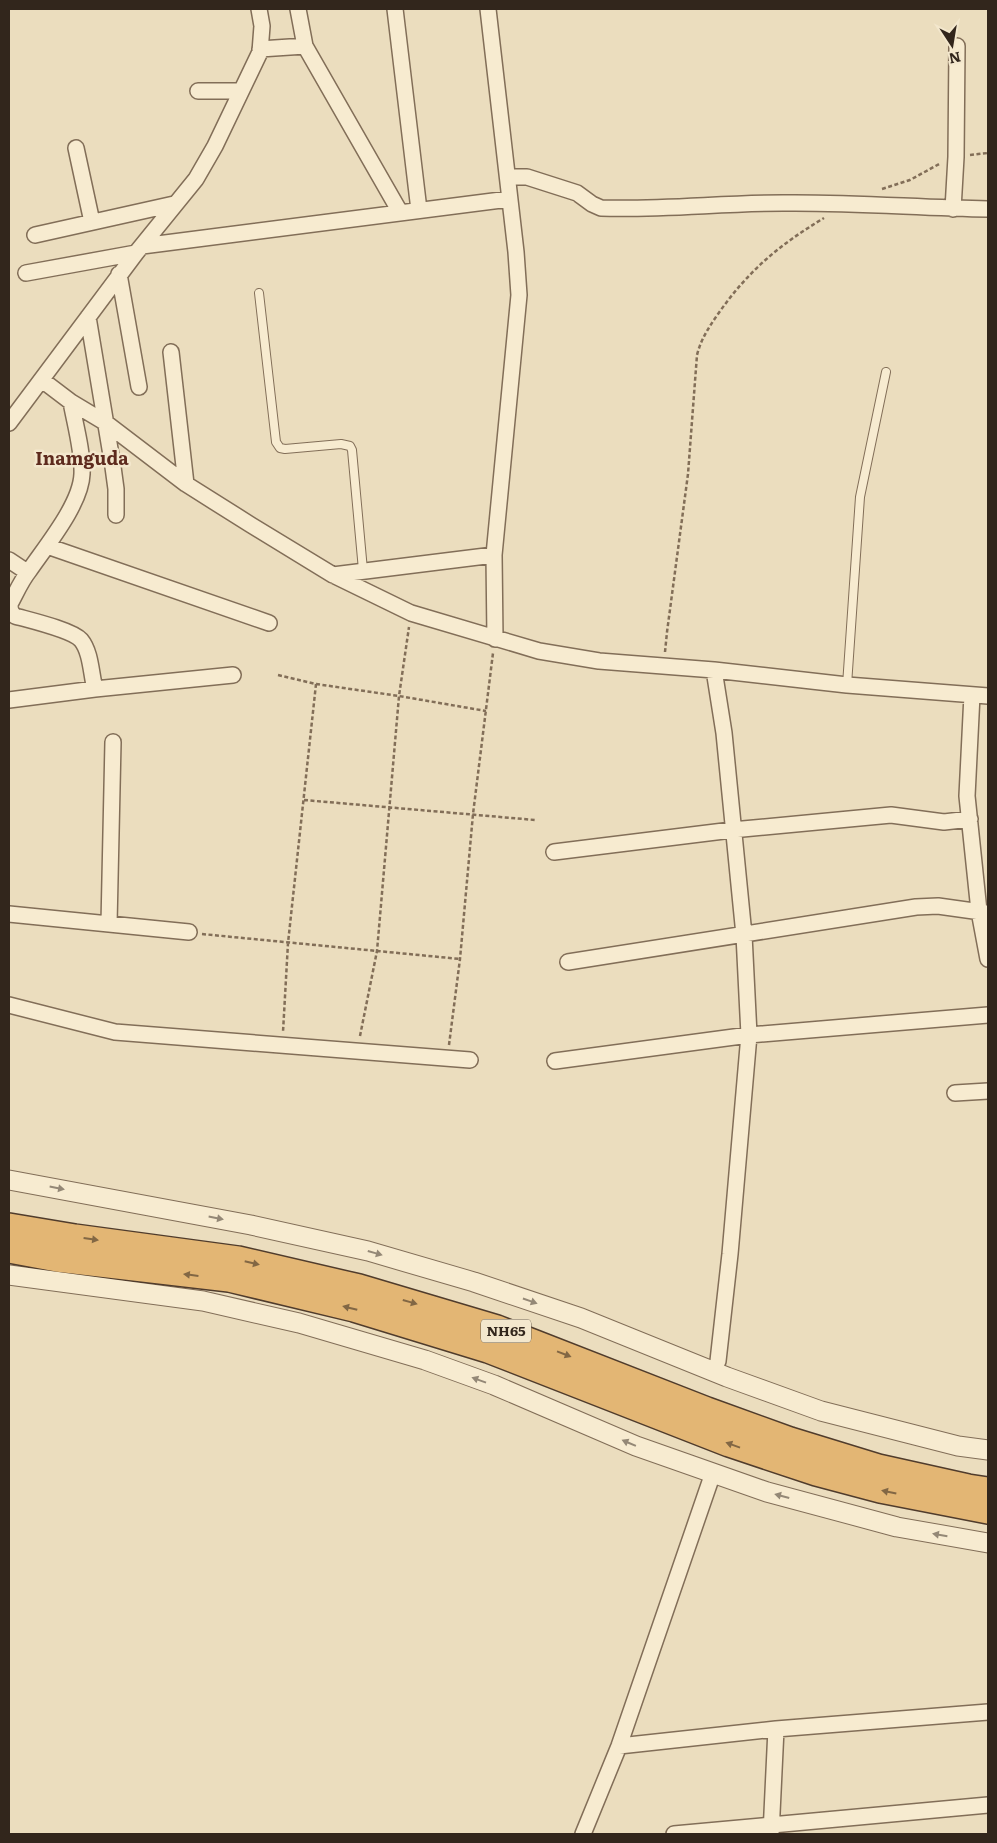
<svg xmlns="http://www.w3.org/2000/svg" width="997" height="1843" font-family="Literata,serif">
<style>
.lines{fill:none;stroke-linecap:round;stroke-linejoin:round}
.service-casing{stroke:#826e58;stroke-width:10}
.minor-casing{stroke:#826e58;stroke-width:18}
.tertiary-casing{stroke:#826e58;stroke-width:21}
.trunk-casing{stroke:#503c2c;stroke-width:28}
.path{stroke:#826e58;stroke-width:2.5;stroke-dasharray:4 2.5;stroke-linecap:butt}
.service{stroke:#f7ebd0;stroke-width:8}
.minor{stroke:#f7ebd0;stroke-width:15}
.tertiary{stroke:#f7ebd0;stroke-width:19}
.trunk{stroke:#e3b674;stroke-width:25}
.oneway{fill:#948876}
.oneway2{fill:#826744}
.labels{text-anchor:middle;stroke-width:5;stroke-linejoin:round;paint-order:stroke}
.shield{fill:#f3e7cd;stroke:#6c6051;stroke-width:1}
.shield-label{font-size:14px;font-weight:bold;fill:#32261c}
.quarter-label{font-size:18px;font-weight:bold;fill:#5d2a1d;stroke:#f3e7cd}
</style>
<rect width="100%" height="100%" fill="#ebddbe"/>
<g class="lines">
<defs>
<path id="service" d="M259 293 276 442 280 448 285 449 341 444 350 446 352 450 363 570
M847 685 860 497 886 372"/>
<path id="minor" d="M298 9 305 46
M395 9 419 210
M488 9 516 252 519 295 494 555 495 639
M260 49 305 46 400 212
M198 91H241
M76 148 92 222
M508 177H527L577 193 592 204 601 208C662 210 723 203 783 203 852 202 920 208 988 209
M953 209 956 157 957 46
M35 235 174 204
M142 246 509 199
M26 273 136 253
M119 274 139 387
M88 317 113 467 116 489V515
M171 352 186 484
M42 380 71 402 106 423 186 484 251 525 333 575 411 613 539 651 599 661 714 670 847 685 988 696
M71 402C75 424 83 452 82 474 81 504 46 546 29 571 21 581 16 593 10 604 10 610 11 613 15 616 29 620 72 630 81 640 91 652 91 674 95 689
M9 423 136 253 196 179 215 146 260 52 262 26 259 9
M47 546 269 623
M9 560 27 572
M333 575 494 555
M972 695 967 796 979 911 988 959
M9 700 95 689 233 675
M554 852 732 830 891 815 944 822 970 819
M9 914 189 932
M109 924 113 742
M568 962 916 907 938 906 988 913
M9 1005 115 1032 470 1060
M555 1061 749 1035 988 1015
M955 1093 988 1091
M713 1372 718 1361 730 1254 749 1035 744 935 724 733 714 670
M619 1746 776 1729 988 1712
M583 1834 619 1746 713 1473
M674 1834 988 1805
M771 1834 776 1729"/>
<path id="tertiary" d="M9 1180 251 1225 368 1251 474 1282 581 1318 727 1377 821 1411 958 1446 988 1450
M9 1275 203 1301 299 1323 425 1360 494 1385 636 1446 767 1492 897 1527 988 1543"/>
<path id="trunk" d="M9 1226 75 1237 238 1259 359 1287 497 1328 707 1410 790 1440 878 1467 968 1487 988 1490
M9 1250 57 1259 229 1279 354 1309 488 1350 729 1444 816 1473 880 1490 988 1511"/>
</defs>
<!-- service casing -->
<use href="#service" class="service-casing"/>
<!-- minor casing -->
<use href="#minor" class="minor-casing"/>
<!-- tertiary casing -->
<use href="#tertiary" class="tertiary-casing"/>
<!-- trunk casing -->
<use href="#trunk" class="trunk-casing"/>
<!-- path -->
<path class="path" d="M970 155 988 153
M882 189 910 180 941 163
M665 652 667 632 688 474 697 355C701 339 709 327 718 314 748 271 779 245 824 218
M278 675 316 684 288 943 283 1032
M316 684 399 696 486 711
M304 800 535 820
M202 934 460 959
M360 1036 377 951 399 696 409 627
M449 1045 460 959 473 814 493 653"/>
<!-- service -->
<use href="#service" class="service"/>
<!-- minor -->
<use href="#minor" class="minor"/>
<!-- tertiary -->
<use href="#tertiary" class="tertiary"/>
<!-- trunk -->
<use href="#trunk" class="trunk"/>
</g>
<!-- one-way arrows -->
<defs><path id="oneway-solid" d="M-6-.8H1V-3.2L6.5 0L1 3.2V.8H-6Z" transform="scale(1.25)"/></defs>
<g class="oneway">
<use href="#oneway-solid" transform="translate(57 1188) rotate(11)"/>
<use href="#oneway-solid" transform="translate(216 1218) rotate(11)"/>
<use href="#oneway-solid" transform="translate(375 1253) rotate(16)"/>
<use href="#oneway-solid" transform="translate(530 1301) rotate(19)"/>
<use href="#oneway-solid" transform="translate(479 1380) rotate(-160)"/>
<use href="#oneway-solid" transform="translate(629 1443) rotate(-157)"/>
<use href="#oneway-solid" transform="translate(782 1496) rotate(-165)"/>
<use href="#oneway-solid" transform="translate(940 1535) rotate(-170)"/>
</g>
<g class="oneway2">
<use href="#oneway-solid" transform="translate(91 1239) rotate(8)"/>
<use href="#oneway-solid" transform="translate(252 1263) rotate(13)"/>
<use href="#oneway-solid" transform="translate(191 1275) rotate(-173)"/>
<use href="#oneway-solid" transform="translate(410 1302) rotate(16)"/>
<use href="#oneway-solid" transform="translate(350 1308) rotate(-166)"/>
<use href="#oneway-solid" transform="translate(564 1354) rotate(21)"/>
<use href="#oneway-solid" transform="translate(733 1445) rotate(-160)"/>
<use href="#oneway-solid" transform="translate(889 1492) rotate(-168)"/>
</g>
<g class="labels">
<!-- shield labels -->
<rect class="shield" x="481" y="1319.5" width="50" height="23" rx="4"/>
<g class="shield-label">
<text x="506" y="1336">NH65</text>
</g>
<!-- quarter labels -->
<g class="quarter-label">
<text x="82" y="465">Inamguda</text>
</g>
</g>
<!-- border -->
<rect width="997" height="1843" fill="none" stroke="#32261c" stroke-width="20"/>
<!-- north arrow -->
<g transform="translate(952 45) rotate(168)" stroke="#f3e7cd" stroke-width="4" paint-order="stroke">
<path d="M0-4L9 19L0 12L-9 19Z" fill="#32261c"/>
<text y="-8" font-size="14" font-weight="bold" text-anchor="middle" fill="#32261c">N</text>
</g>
</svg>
